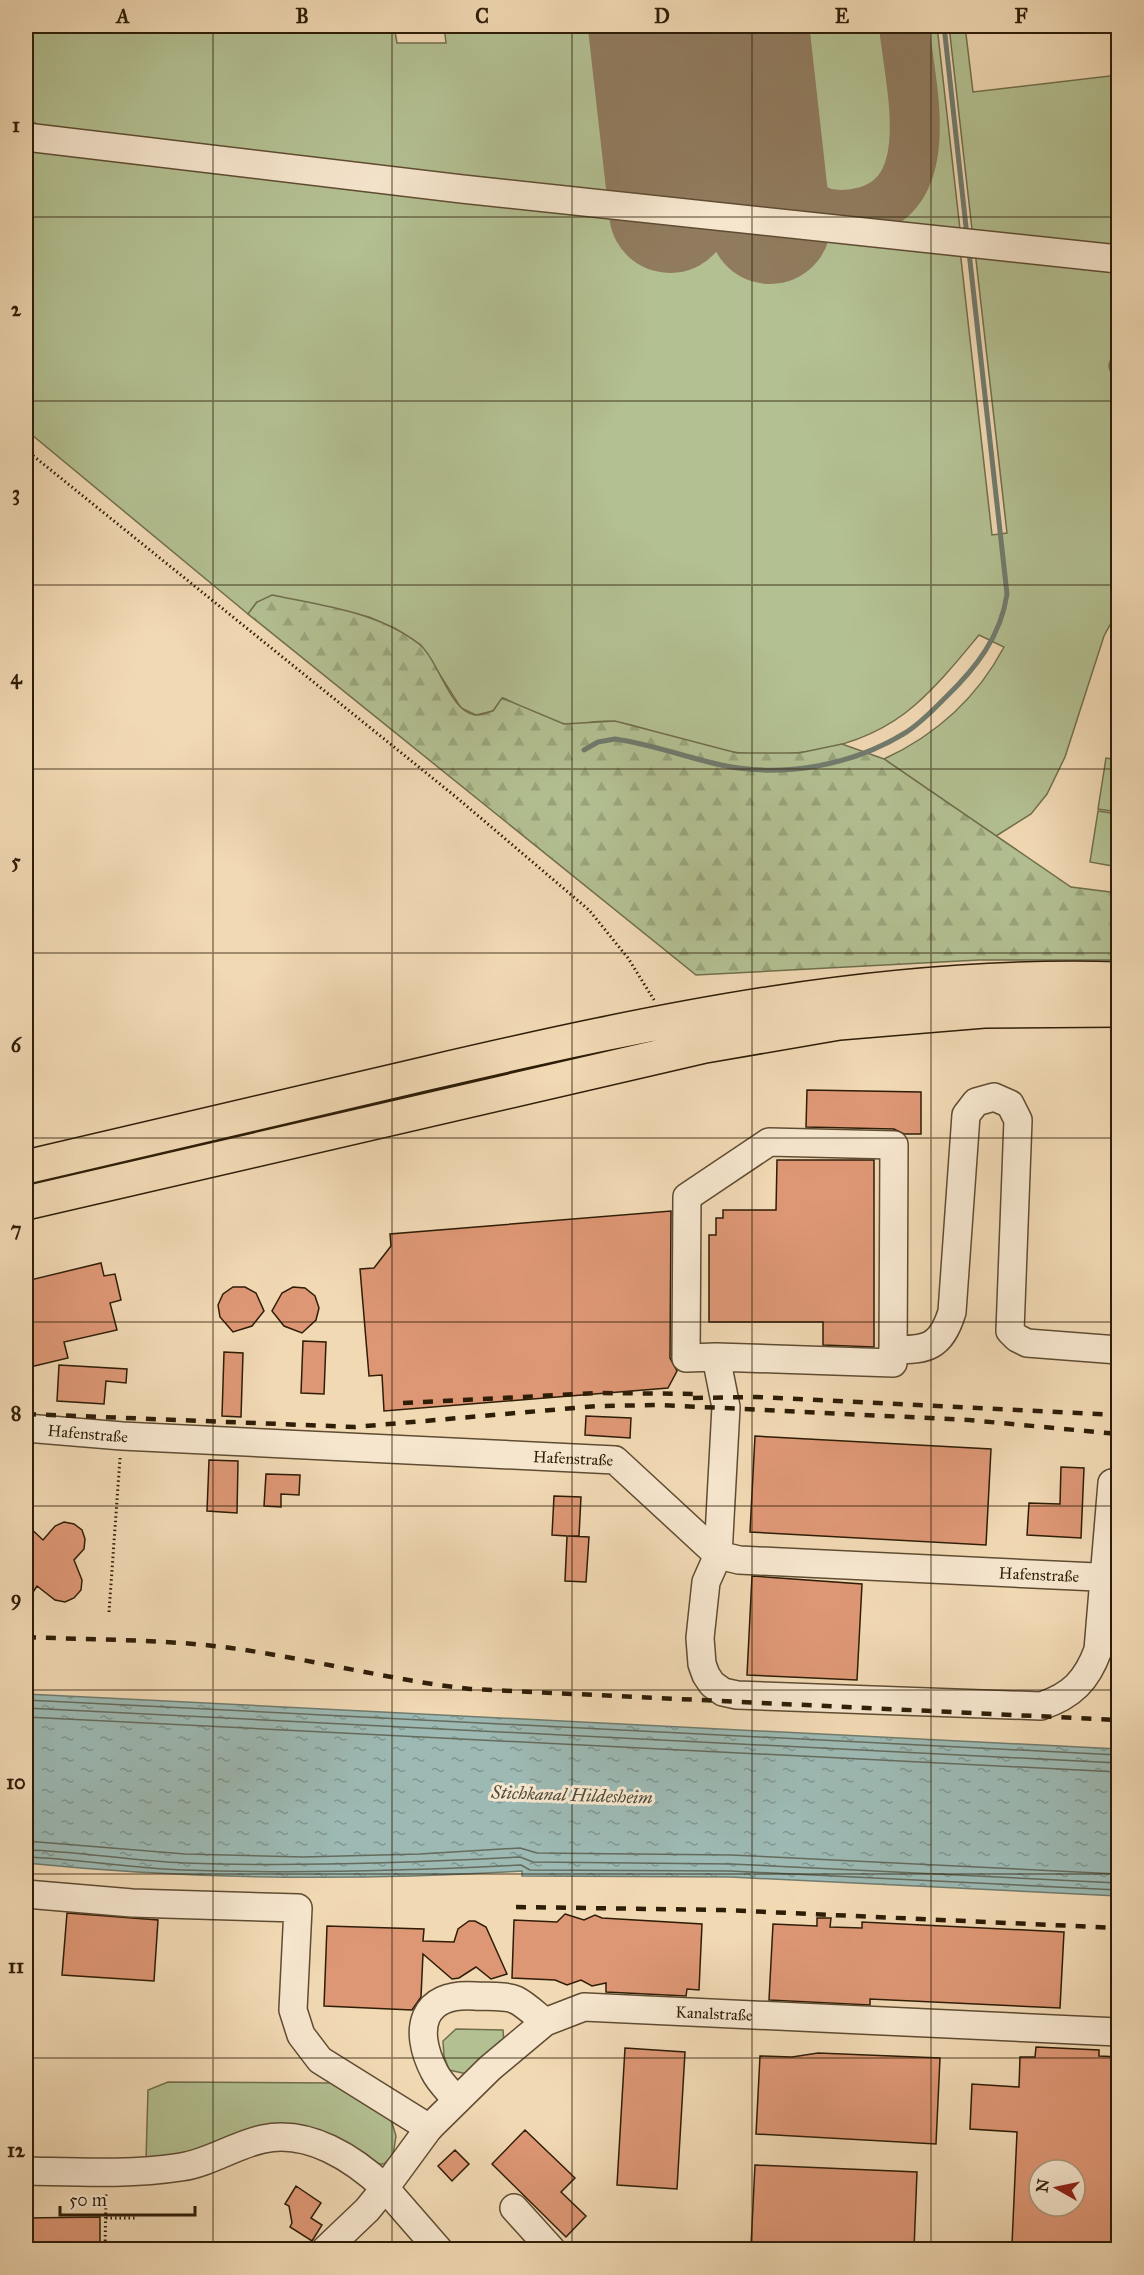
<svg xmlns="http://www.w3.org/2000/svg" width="1144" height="2275" font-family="'IM FELL Great Primer',serif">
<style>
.green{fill:#b3c092;stroke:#706e4c;stroke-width:1.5}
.forest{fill:url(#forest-firs);stroke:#706e4c;stroke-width:1.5}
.water{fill:url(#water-ripples);stroke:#707b6e;stroke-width:1.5}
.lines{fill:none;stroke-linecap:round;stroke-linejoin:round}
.shore{stroke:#656b5d;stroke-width:1.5}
.stream{stroke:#707b6e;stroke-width:5}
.taxiway{stroke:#907b5e;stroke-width:50}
.runway{stroke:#907b5e;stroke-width:122}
.building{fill:#de9775;stroke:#2e1d07;stroke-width:1.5;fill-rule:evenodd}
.minor-casing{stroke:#5f4c32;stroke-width:30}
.major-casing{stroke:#2e1d07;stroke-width:36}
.path{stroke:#2e1d07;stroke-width:3;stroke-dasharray:1.5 3;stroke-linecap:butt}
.minor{stroke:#f6e6ce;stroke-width:27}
.major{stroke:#f1d9b4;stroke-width:33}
.rail{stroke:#2e1d07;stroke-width:4.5;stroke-dasharray:10 10;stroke-linecap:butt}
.grid{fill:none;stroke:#2e1d07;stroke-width:1.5;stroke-opacity:0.55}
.labels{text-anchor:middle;stroke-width:6;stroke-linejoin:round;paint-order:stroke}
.street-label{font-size:16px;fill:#2e1d07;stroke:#f6e6ce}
.water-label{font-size:18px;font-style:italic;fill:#4f4c3b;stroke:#f6e6ce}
.neatline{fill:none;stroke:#2e1d07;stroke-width:2}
.grid-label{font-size:20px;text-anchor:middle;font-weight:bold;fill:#2e1d07}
</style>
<defs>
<pattern id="forest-firs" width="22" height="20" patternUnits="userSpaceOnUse" patternTransform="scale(1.5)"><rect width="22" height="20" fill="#b3c092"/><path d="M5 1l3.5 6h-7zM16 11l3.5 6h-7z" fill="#9aa57c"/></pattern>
<pattern id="water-ripples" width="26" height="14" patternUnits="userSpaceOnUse" patternTransform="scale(1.5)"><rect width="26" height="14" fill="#9cb9b3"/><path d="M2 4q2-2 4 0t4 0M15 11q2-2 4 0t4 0" fill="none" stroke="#809690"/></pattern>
</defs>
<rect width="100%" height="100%" fill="#f1d9b4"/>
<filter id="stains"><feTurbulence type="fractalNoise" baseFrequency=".00333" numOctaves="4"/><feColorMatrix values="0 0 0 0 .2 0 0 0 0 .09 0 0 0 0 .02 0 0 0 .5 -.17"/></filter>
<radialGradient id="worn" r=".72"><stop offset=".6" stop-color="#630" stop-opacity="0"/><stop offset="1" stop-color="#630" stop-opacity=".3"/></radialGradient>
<!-- green -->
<path class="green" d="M26 26H394L397 43H446L444 26H716L737 212 44 128 26 118Z
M780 26H889C892 48 894 71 897 94 901 135 910 189 855 200 832 204 813 195 797 180Z
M917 26H937L961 238 880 221C910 203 925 180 931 145Z
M949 26H965L973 92 1118 75V230L1111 246 973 238Z
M26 144 960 250 992 535 1007 533 975 251 1114 265 1111 358 1109 366 1118 399V610L1104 636 1065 757 1047 794 1031 814 996 836 884 759C936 735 977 698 1004 647L979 635C959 659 939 684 915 705 859 754 777 762 708 748 677 741 647 727 616 722 600 719 582 725 566 724 549 723 519 705 503 698L493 711 476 715 461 708 421 645 396 629 369 617 295 600 257 602 248 614 26 430Z
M1106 758 1118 760V812L1098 809Z
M1098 811 1118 814V867L1090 862Z
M670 1028 673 1042 26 1191V1177Z
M456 2029 503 2030 504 2043 467 2074 449 2070 444 2056 443 2041Z
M168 2082 338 2083 390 2116 396 2136 393 2155 384 2164H373L317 2135 146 2160 148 2090Z"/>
<!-- forest -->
<path class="forest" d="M272 595C321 605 379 612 419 644 439 660 449 711 475 715 480 716 488 712 493 711L502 698 564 724 615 721 737 753H799L842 744 884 759 1071 887 1118 893V960H979L696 975 248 614 257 602Z"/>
<!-- water -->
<path class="water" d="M26 1694 1118 1749V1896L730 1877 522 1876V1871C355 1881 191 1880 26 1863Z"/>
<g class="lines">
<!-- shore -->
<path class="shore" d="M26 1700 1118 1755
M26 1708 1118 1763
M26 1717 1118 1772
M26 1841 185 1854 303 1857 420 1854 520 1848 537 1853 731 1855 1118 1874
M26 1850C78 1851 131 1861 184 1863 297 1867 408 1863 520 1857L533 1862 731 1864 1118 1883
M26 1857C78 1859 131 1868 184 1870 297 1874 408 1871 521 1865L530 1870 730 1871 1118 1890"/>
<!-- stream -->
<path class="stream" d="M944 26 967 236
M584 750 598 742 615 739C651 744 685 757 721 765 783 778 851 766 905 733 920 724 934 709 946 697 976 668 1001 636 1007 594L969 252"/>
<!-- taxiway -->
<path class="taxiway" d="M764 167C777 189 798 204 822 212
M669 196 840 215C945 213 911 92 904 26"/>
<!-- runway -->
<path class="runway" d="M649 26 670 212
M748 26 770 223"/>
</g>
<!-- building -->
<path class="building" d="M807 1090 921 1092V1134H904L894 1129 806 1127Z
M777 1160H874V1347L823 1345V1322H709V1235H716V1218H723V1210H776Z
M671 1211 670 1358 677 1371 668 1388 384 1411 382 1375 369 1376 360 1269 374 1268 391 1246 390 1234Z
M101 1263 104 1276 115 1274 121 1300 110 1303 117 1330 64 1342 68 1358 26 1368V1281Z
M233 1287H245L256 1293 264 1311 252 1326 233 1332 220 1317 218 1305 223 1294Z
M293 1287 305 1288 315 1296 319 1308 316 1320 302 1333 284 1326 272 1311 282 1293Z
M303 1341 326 1342 324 1394 301 1393Z
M224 1352 243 1353 241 1417 222 1416Z
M59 1365 127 1369 126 1383 106 1381 104 1404 57 1401Z
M586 1416 631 1418 630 1438 585 1435Z
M755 1436 991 1449 986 1545 750 1532Z
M209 1460 238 1461 237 1513 207 1511Z
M1061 1467 1084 1468 1081 1538 1027 1535 1029 1503 1060 1504Z
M266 1474 300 1475 299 1495 281 1494V1507L264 1506Z
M554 1496 581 1497 579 1536H568L589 1537 586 1582 565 1581 567 1536 552 1535Z
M64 1522 74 1524 82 1530 85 1539 84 1549 74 1560 82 1580 81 1590 74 1598 65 1602 55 1600 37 1586 26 1603V1524L43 1540 55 1526Z
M752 1576 862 1584 857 1680 747 1675Z
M67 1913 158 1920 154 1981 62 1975Z
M565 1914 584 1920 595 1915 602 1918 702 1924 699 1990 687 1989 686 1996 606 1992V1983L592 1986 581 1980 567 1985 555 1980 512 1978 514 1920 557 1922Z
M817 1918H831L830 1927 862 1928V1922L1064 1932 1060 2008 870 1999V2005L769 2000 773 1924 817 1926Z
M469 1921H475L486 1927 507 1974 491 1979 476 1967 459 1978 452 1979 423 1954 421 1997 412 2010 324 2006 327 1926 424 1929 423 1941 454 1942 458 1929Z
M1036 2047 1099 2050V2056L1119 2057V2249L1012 2244 1017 2132 970 2129 972 2084 1019 2087 1020 2057H1035ZM1039 2170H1075V2206H1039Z
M625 2048 685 2052 677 2189 617 2185Z
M818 2053 940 2058 936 2144 756 2134 760 2056 792 2057Z
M525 2130 575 2178 561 2192 586 2216 566 2237 492 2164Z
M455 2150 469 2164 452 2181 438 2166Z
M755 2165 917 2172 914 2250 751 2246Z
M296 2186 321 2203 311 2218 322 2225 312 2241 290 2227 292 2223 289 2206 285 2204Z
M100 2217V2250H26V2218Z"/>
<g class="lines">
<defs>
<g id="minor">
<path d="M26 137 462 189 1118 259"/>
<path d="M893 1350C928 1350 941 1347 952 1312L966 1115 976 1102 994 1097 1010 1104 1018 1120 1010 1331 1017 1338 1027 1343 1118 1350"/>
<path d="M716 1357 686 1358 687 1197 769 1142 894 1145 893 1363 716 1357 726 1407 718 1555 706 1582 700 1638 702 1664 706 1675 712 1684 723 1692 737 1695 1041 1706C1072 1696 1087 1680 1098 1650L1112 1483"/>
<path id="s1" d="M26 1428 122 1436 615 1460 718 1555 739 1560 1118 1578"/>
<path d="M26 1894 132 1903 298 1908 293 2010 301 2035 320 2060 429 2128"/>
<path d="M457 2100C449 2091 439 2082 434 2071 413 2030 421 1992 475 1996 486 1997 505 1995 516 2000 526 2005 536 2015 545 2022"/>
<path d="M26 2171C78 2172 129 2175 181 2167 209 2163 235 2145 263 2139 309 2129 354 2159 385 2188L367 2210 325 2250"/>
<path d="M514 2208 552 2250"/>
<path id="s2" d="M439 2250 385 2188 429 2128 490 2068 545 2022 584 2007 1118 2032"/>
</g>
<path id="major" d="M26 1167C160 1135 294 1104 428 1073 656 1020 884 972 1118 979
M26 1203 705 1046 839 1023 984 1011 1118 1010"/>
</defs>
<!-- minor casing -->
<use href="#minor" class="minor-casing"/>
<!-- major casing -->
<use href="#major" class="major-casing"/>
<!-- path -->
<path class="path" d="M26 450 456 797 589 910 628 958 654 1000
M109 1612 120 1458
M106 2218H135
M105 2250 106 2194"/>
<!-- minor -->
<use href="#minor" class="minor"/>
<!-- major -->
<use href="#major" class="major"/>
<!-- rail -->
<path class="rail" d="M693 1398 756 1397 1118 1415
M403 1403 599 1393 702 1394
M26 1414 355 1427 597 1406 661 1405 969 1420 1118 1434
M26 1637C94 1640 163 1639 231 1648 311 1659 390 1680 470 1689L1118 1720
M516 1907 723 1910 1118 1928"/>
</g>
<!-- grid -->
<path class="grid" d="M213 26V2250M392 26V2250M572 26V2250M752 26V2250M931 26V2250M26 217H1118M26 401H1118M26 585H1118M26 769H1118M26 953H1118M26 1138H1118M26 1322H1118M26 1506H1118M26 1690H1118M26 1874H1118M26 2058H1118"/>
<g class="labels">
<!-- street labels -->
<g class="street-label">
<text dy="6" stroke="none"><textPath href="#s1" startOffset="62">Hafenstraße</textPath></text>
<text dy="6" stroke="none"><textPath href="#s1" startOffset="548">Hafenstraße</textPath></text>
<text dy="6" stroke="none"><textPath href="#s1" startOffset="1052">Hafenstraße</textPath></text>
<text dy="6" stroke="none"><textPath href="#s2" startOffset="486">Kanalstraße</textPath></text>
</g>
<!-- water labels -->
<g class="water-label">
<text transform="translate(572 1795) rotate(2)" y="6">Stichkanal Hildesheim</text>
</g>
</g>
<!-- margin -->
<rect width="1144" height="2275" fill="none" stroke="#f1d9b4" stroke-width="66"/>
<!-- north arrow -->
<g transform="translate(1057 2188) rotate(279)"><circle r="28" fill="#f6e6ce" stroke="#a6967e" stroke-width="1.5"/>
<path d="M0-4.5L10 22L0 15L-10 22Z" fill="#8f2418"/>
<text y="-9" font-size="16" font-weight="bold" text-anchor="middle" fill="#2e1d07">N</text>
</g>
<!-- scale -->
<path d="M60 2206v9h135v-9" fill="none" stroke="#2e1d07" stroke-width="3"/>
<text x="69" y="2206" font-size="18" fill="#2e1d07" stroke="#f6e6ce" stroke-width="4.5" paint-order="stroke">50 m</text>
<rect x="33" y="33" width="1078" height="2209" class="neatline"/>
<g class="grid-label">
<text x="123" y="23">A</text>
<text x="302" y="23">B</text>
<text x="482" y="23">C</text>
<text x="662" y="23">D</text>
<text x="842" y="23">E</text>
<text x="1021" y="23">F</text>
<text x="16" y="132">1</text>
<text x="16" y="316">2</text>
<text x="16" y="500">3</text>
<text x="16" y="684">4</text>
<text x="16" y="868">5</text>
<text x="16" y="1052">6</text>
<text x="16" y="1236">7</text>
<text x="16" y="1420">8</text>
<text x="16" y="1605">9</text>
<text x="16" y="1789">10</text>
<text x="16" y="1973">11</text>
<text x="16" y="2157">12</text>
</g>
<rect width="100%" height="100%" filter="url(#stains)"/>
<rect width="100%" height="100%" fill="url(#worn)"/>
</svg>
